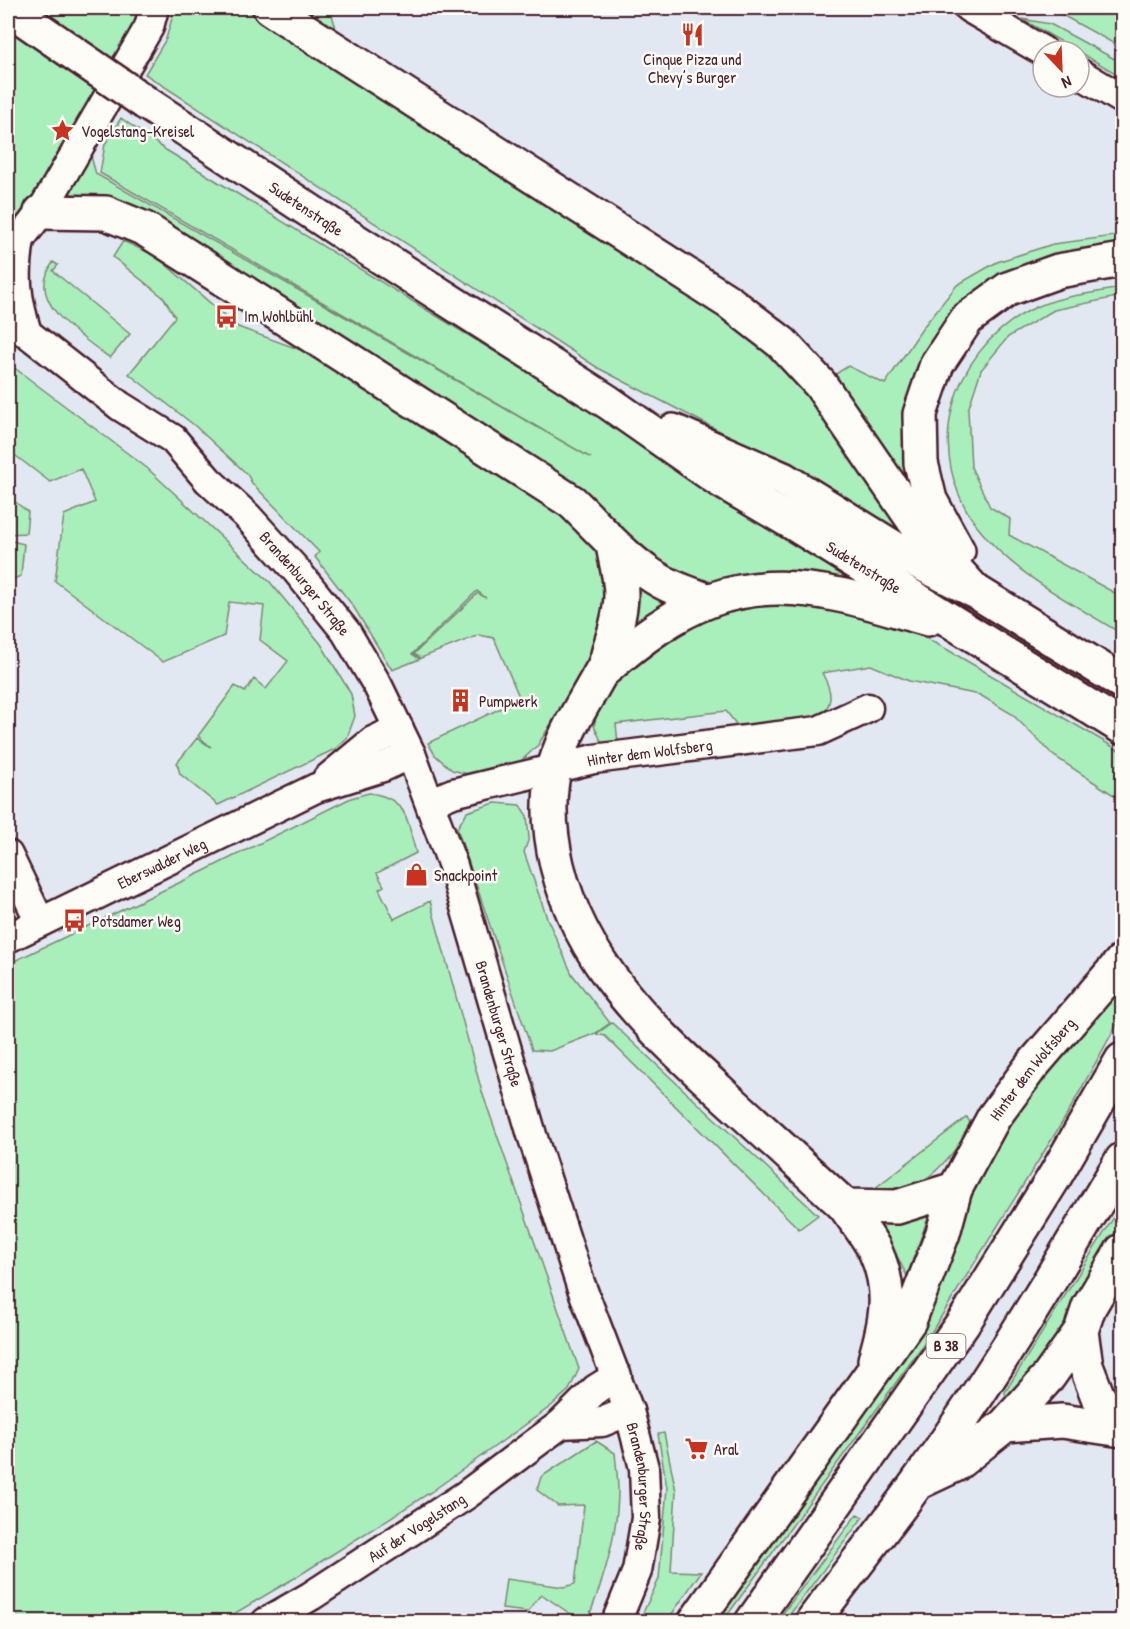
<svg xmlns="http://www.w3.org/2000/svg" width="1130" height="1629" font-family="'Patrick Hand',sans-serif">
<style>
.green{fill:#a9efbb;stroke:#7a8773;stroke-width:1.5}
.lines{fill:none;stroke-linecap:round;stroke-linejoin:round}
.minor-casing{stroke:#4a1f2b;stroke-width:33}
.major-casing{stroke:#4a1f2b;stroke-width:38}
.highway-casing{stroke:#4a1f2b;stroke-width:38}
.minor{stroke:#fdfcf7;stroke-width:28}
.major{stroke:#fdfcf7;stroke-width:33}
.highway{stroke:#fdfcf7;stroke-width:33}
.major-bridge-casing{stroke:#4a1f2b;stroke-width:38;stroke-linecap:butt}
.major-bridge{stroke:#fdfcf7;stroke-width:33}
.labels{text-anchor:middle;stroke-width:5;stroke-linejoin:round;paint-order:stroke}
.shield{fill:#fdfcf7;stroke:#806168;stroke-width:1.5}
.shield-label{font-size:15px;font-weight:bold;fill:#4a1f2b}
.poi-label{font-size:16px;fill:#4a1f2b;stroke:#fdfcf7;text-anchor:start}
.street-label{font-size:16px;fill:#4a1f2b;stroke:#fdfcf7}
</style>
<rect width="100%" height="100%" fill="#e2e8f2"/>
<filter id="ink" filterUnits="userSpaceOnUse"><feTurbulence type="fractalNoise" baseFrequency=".0167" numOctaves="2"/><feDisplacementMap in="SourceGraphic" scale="12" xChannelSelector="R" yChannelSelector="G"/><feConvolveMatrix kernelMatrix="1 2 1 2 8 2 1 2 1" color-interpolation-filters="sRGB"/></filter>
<g filter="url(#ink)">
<!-- green -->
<path class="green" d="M8 8H141L135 31 29 212 8 230Z
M175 8H238L248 11 275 26 777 352 922 549 766 455 598 368 145 74 166 39Z
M297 8H330L337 32Z
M1046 8H1122V48L1053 10Z
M1022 19 1050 24 1122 63V77Z
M121 118 166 150 717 488 877 589 705 586 653 565 609 514 566 480 153 218 58 201 89 149 96 174 591 458 100 173 105 144Z
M1122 235V246L971 301 911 494 828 379 848 366 885 384 924 326 957 285 997 262 1053 244Z
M123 241 156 256 238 327 325 359 560 507 592 541 611 578 598 648 538 745 518 764 472 775 452 770 435 755 428 743 520 699 494 638 479 635 421 658 414 654 478 593 486 598 477 591 412 654 420 659 392 670 353 606 315 557 319 552 252 483 247 474 194 425 129 374 175 317 164 298 113 257Z
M53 262 58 265 53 271 130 334 110 358C88 341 33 308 47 274 48 270 51 266 53 262Z
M1122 288V296L1054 310 1008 337 981 370 968 410 971 467 990 507 1010 519 1009 535 1122 597V634C1074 604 1016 576 980 530 921 456 948 353 1030 310 1057 296 1092 293 1122 288Z
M8 363 147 468 270 582 321 644 351 694 355 716 347 738 335 749 218 805 180 774 177 763 197 738 211 747 198 736 235 686 245 692 254 679 266 689 288 661 260 640 264 606 229 602 224 636 163 662 55 581 64 515 95 502 81 469 50 482 8 450Z
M8 496 28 512 26 533 8 534Z
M8 540 24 544 21 576 8 581Z
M628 567 678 599 623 638Z
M766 598 884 616 948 650 1122 752V792L1118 798 1054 756 1012 714 980 695 909 681 871 665 822 673C835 696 832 704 816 724L743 733 726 711 616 724 618 743 603 745 594 726 600 703 626 667 708 613Z
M369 793C408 798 407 820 416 853L377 873 384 886 379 889 394 919 430 901 482 1092 579 1369 569 1390 550 1407 431 1492 298 1576 222 1621H8V964L204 871 351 798Z
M495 803 520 805 527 816 529 838 524 852 547 918 572 974 610 1023 596 1033 550 1051 532 1050 457 828 467 812Z
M1122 985V1015L1065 1118 924 1344 723 1621 713 1622 1002 1132 1031 1091Z
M612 1023 818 1215 799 1229 605 1036 596 1034Z
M967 1117 972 1127C952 1154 930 1187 894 1192 886 1193 878 1192 870 1192Z
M1122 1204V1221L1075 1300 1069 1338 1012 1399 1006 1398 1005 1392Z
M929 1215 907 1276 881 1224Z
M664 1433 676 1491 671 1571 701 1572 667 1621H639L659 1579 667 1488 658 1434Z
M596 1441 615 1453C616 1465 618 1478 618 1490 618 1533 603 1582 587 1621H581L541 1594 528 1612 502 1609 506 1579 564 1587 575 1584 584 1505 558 1506 537 1490 541 1477Z
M857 1514 863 1517 785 1621H777Z"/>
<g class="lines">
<defs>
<g id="minor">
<path d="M969 8 1043 51"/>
<path d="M1079 73 1122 99"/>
<path d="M20 239C14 276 16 297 27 333"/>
<path d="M8 245 20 239 41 212 149 27 154 8"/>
<path id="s1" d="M8 323 27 333 120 406 173 439 208 480 247 516 296 570 346 632 378 686 411 754 453 866 532 1135 580 1283 629 1411 644 1468 646 1518 637 1571 616 1622"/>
<path d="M327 779 373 741 399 729"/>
<path id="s2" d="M431 802 453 793 594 759 818 731 868 708"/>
<path d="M8 855 40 922"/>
<path id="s3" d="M8 938 316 788 383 767 411 754"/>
<path d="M561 1424 602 1422 629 1411"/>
<path id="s4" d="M266 1622 311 1596 466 1495 561 1424 596 1389 617 1376"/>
</g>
<g id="major">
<path d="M270 8 729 302 782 343 820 384 923 534 975 591"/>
<path id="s5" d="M146 103 345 234 608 402 718 479 793 523 1122 727"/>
<path d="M41 212 106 213 145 229 572 502C598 527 621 555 651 575 668 587 688 593 707 600"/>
<path d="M673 431 783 479 907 556 975 591 1122 682"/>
<path id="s6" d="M613 544C615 560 621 578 621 594 621 612 616 629 610 647 608 655 606 665 601 672 584 704 562 734 554 770 547 801 550 835 557 865 582 967 653 1030 728 1099 767 1134 806 1170 845 1206L897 1207 955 1189 994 1117 1030 1068 1122 961"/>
<path d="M958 551 930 500 921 463 920 414 937 364 967 319 1008 289 1058 271 1122 260"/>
<path d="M603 671C679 605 736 573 839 595 869 601 898 611 928 619"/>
<path d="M1122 1251 1089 1307 1081 1331 1086 1366 1098 1397 1122 1429"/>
</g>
<path id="highway" d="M845 1206C855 1221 869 1237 876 1253 893 1291 886 1322 875 1360
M1005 1425 1062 1421 1122 1430
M921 1481 955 1465 1005 1425 1049 1376 1081 1331
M695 1622 909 1321 943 1233 955 1189
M752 1622 967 1317 1055 1176 1122 1060
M812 1622C847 1575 883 1530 917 1483 991 1380 1057 1270 1122 1160"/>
</defs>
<!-- minor casing -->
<use href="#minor" class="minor-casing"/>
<!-- major casing -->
<use href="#major" class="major-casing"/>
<!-- highway casing -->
<use href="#highway" class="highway-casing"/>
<!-- minor -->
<use href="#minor" class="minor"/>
<!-- major -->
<use href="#major" class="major"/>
<!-- highway -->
<use href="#highway" class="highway"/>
<defs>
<path id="major-bridge" d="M8 8 146 103"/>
</defs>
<!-- major-bridge casing -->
<use href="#major-bridge" class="major-bridge-casing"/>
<!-- major-bridge -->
<use href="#major-bridge" class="major-bridge"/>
</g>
</g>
<!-- icons -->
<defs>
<symbol id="restaurant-bare" viewBox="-9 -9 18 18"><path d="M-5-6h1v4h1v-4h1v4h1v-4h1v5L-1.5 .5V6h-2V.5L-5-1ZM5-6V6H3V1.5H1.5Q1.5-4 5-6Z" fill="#c8321e" stroke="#fdfcf7" stroke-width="2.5" paint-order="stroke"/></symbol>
<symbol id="sight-bare" viewBox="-9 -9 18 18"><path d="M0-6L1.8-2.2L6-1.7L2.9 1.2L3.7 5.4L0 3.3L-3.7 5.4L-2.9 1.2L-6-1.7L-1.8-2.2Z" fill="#c8321e" stroke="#fdfcf7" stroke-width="2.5" paint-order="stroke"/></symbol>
<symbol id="bus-bare" viewBox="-9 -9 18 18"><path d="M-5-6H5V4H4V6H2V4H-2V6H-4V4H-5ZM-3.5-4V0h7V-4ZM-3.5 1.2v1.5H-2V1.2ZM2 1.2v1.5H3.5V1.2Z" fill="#c8321e" stroke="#fdfcf7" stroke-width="2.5" paint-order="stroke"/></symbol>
<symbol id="building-bare" viewBox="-9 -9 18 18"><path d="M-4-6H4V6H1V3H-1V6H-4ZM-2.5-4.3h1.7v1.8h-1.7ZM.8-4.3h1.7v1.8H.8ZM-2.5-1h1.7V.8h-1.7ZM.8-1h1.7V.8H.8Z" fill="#c8321e" stroke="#fdfcf7" stroke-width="2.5" paint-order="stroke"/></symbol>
<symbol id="shop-bare" viewBox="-9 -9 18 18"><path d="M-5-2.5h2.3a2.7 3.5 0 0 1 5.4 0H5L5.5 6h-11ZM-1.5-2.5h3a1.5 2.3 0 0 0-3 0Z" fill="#c8321e" stroke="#fdfcf7" stroke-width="2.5" paint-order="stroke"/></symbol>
<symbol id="supermarket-bare" viewBox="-9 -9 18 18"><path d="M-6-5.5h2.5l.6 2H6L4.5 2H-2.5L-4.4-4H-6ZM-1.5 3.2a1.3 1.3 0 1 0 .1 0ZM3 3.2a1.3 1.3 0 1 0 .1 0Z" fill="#c8321e" stroke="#fdfcf7" stroke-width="2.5" paint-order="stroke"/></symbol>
</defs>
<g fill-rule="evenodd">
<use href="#restaurant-bare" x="676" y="18" width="33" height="33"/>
<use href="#sight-bare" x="46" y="114" width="33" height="33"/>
<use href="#bus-bare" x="210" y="300" width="33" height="33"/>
<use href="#building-bare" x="444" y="684" width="33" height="33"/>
<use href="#shop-bare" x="400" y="858" width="33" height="33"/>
<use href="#bus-bare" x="58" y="904" width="33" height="33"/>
<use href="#supermarket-bare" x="680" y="1432" width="33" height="33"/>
</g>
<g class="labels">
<!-- shield labels -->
<rect class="shield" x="926.5" y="1334" width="39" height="24" rx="4.5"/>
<g class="shield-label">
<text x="946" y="1351">B 38</text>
</g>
<!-- poi labels -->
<g class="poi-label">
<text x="692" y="65" text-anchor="middle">Cinque Pizza und<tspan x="692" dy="18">Chevy’s Burger</tspan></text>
<text x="81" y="137">Vogelstang-Kreisel</text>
<text x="244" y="322">Im Wohlbühl</text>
<text x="479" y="707">Pumpwerk</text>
<text x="434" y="881">Snackpoint</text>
<text x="92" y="927">Potsdamer Weg</text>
<text x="714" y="1455">Aral</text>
</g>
<!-- street labels -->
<g class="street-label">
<text dy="6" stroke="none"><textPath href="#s5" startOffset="192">Sudetenstraße</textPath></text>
<text dy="6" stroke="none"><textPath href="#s5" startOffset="855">Sudetenstraße</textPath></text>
<text dy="6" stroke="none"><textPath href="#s1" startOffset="398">Brandenburger Straße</textPath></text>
<text dy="6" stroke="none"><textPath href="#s2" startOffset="225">Hinter dem Wolfsberg</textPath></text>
<text dy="6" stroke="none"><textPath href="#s3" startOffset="171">Eberswalder Weg</textPath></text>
<text dy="6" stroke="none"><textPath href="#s1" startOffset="884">Brandenburger Straße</textPath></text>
<text dy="6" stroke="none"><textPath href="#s6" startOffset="1046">Hinter dem Wolfsberg</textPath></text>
<text dy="6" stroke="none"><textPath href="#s1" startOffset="1370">Brandenburger Straße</textPath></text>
<text dy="6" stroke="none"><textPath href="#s4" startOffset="178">Auf der Vogelstang</textPath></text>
</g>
</g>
<!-- margin -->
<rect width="1130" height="1629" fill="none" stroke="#fdfcf7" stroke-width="30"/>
<rect x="15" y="15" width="1100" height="1599" fill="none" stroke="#4a1f2b" stroke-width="2" filter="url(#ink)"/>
<!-- north arrow -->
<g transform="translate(1061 69) rotate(157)"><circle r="28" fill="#fdfcf7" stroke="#b5a4a5" stroke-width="1.5"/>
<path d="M0-4.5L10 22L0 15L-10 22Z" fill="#c8321e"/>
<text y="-9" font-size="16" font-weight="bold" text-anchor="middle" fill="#4a1f2b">N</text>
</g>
</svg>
